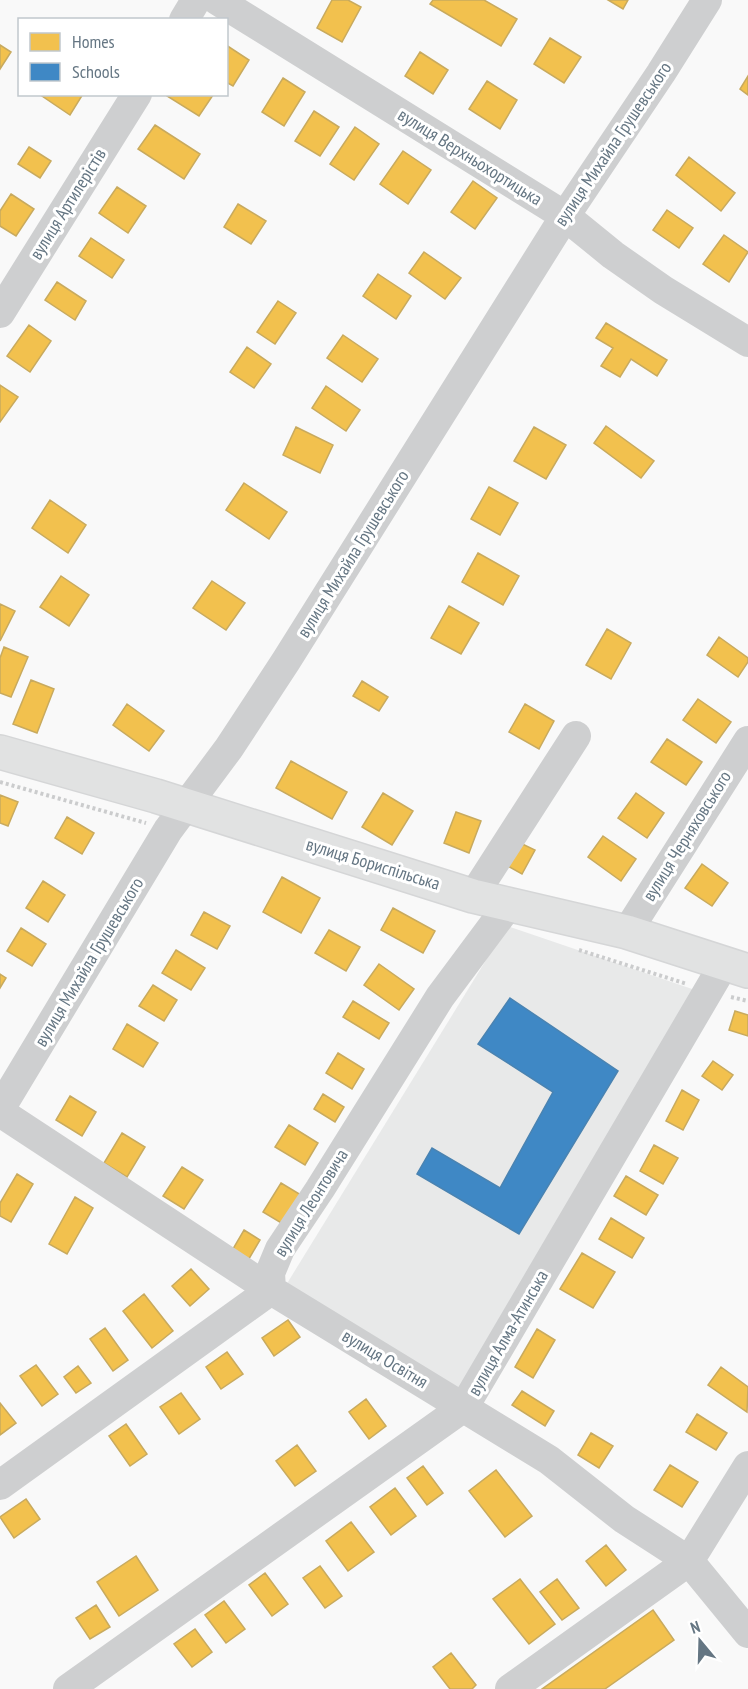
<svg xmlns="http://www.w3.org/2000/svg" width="748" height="1689" font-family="'PT Sans Narrow',sans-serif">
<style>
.built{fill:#e8e9e9}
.homes{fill:#f2c14e;stroke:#c8aa5e;stroke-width:1.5}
.schools{fill:#3f88c5;stroke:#4a83b1;stroke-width:1.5}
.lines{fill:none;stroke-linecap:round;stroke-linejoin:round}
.major-casing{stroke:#d5d6d7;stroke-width:36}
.path{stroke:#cbcccd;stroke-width:4;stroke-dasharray:3 3;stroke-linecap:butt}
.minor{stroke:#cecfd0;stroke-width:30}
.major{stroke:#e1e2e2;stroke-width:33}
.labels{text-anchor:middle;stroke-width:6;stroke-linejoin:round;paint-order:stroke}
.street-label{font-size:18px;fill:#657683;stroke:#fff}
</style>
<rect width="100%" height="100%" fill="#f9f9f9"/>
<!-- built -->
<path class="built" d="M507 926 698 991 457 1391 283 1290Z"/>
<!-- homes -->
<path class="homes" d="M332 0H348L361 7 342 42 317 28Z
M433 0H484L517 19 501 46 430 4Z
M608 0H628L623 9Z
M550 38 581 57 564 83 534 64Z
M0 45 11 52 0 69Z
M226 45 249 60 233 86 226 82Z
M420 52 448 70 433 94 405 76Z
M748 76V95L740 89Z
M283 78 305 92 284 126 262 112Z
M487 81 517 100 500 129 469 109Z
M39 94H83L70 115Z
M168 94H212L213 95 199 116 167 96Z
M314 111 339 127 320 156 295 141Z
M155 125 200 154 184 179 138 149Z
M355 127 379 144 354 180 330 164Z
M29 147 51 161 40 178 18 164Z
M403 151 431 170 408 204 380 184Z
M689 157 735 193 721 211 676 175Z
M473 181 497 198 475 229 451 212Z
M117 187 146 206 128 233 99 213Z
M11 194 34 209 16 236 0 226V211Z
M238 204 266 221 251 244 224 227Z
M667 210 693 228 679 248 653 230Z
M724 235 748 252 729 282 703 264Z
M91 238 124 260 112 278 79 256Z
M424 252 461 278 445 299 409 273Z
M378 274 411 296 396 319 363 296Z
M57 282 86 301 75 320 45 300Z
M278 301 296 313 275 344 257 332Z
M606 323 667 360 657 376 631 359 620 377 601 366 613 348 596 338Z
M29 325 51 341 30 372 7 356Z
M343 335 378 359 362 382 327 358Z
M247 347 271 364 254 388 230 372Z
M0 385 18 397 0 422Z
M326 386 360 410 346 431 312 408Z
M606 426 654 461 641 478 594 443Z
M296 427 333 445 320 473 283 455Z
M534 427 566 445 546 479 514 461Z
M244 483 287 512 269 539 226 510Z
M489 487 518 503 500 535 471 519Z
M50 500 86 525 68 553 32 528Z
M478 553 519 576 503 605 462 582Z
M61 576 89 595 69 626 40 607Z
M212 581 245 603 226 630 193 608Z
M0 604 15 611 0 641Z
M449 606 479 623 461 654 431 638Z
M607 629 631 643 611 679 586 665Z
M719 637 748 658V662L738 677 707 655Z
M4 647 28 657 11 697 0 693V658Z
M31 680 54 689 37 733 13 724Z
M362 681 388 697 379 711 353 696Z
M698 699 731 722 716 743 683 720Z
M127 704 164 731 149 751 113 725Z
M525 704 554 721 539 749 509 732Z
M667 739 702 762 686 785 651 762Z
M291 761 347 792 332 819 276 788Z
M383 793 413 811 392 845 362 827Z
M636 793 664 813 647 838 618 818Z
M0 795 18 802 8 826 0 823Z
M456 812 481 821 469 853 444 843Z
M67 817 94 833 82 854 55 838Z
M603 836 636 859 621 881 588 857Z
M516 841 535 850 522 874 504 864Z
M702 864 728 883 712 906 685 888Z
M282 877 320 898 301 933 263 912Z
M43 881 65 895 48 922 26 908Z
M393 908 435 931 423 953 381 930Z
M204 912 230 926 217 949 191 935Z
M21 928 46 944 32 966 7 951Z
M329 930 360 947 346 971 315 953Z
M176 950 205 968 191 990 162 973Z
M379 964 414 989 399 1010 364 985Z
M0 974 6 978 0 988Z
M153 985 177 1000 164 1021 139 1006Z
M353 1001 389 1023 379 1039 343 1017Z
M735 1011 748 1015V1036L729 1030Z
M127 1024 158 1043 143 1067 113 1049Z
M338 1053 364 1069 352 1089 326 1073Z
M713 1061 733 1075 722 1090 702 1076Z
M682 1090 699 1100 683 1130 666 1121Z
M323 1094 344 1107 335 1122 314 1109Z
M70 1096 96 1112 82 1136 56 1120Z
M289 1125 318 1143 305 1165 275 1147Z
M122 1133 145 1147 127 1177 104 1163Z
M654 1145 678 1158 663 1184 640 1171Z
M182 1167 203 1180 184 1209 163 1196Z
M17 1174 33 1184 11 1222 0 1216V1203Z
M626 1176 658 1195 646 1215 614 1196Z
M281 1183 301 1195 283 1224 263 1212Z
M75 1197 93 1208 67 1254 49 1244Z
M611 1218 644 1238 632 1258 599 1239Z
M244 1230 260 1240 246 1264 230 1254Z
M582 1253 615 1272 593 1308 560 1289Z
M191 1269 209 1289 190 1306 172 1286Z
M144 1294 173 1331 152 1348 123 1311Z
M288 1320 300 1337 274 1356 262 1338Z
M105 1328 128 1360 113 1371 90 1339Z
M537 1329 555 1340 533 1378 515 1367Z
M227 1352 243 1374 221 1389 206 1367Z
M36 1365 58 1394 42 1406 20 1376Z
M78 1366 91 1383 76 1393 64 1377Z
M721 1367 748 1387 747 1412 708 1385Z
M522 1391 554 1411 545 1426 512 1405Z
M181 1393 200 1419 179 1434 160 1407Z
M366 1399 386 1426 369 1439 349 1412Z
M0 1403 16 1423 0 1435Z
M697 1414 727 1433 716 1450 686 1432Z
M126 1424 147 1454 130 1466 109 1436Z
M591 1433 613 1446 599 1468 578 1455Z
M297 1445 316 1471 295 1486 276 1461Z
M670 1465 698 1482 682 1507 654 1490Z
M423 1466 443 1493 427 1505 407 1478Z
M496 1470 532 1516 505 1537 469 1491Z
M395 1488 416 1516 391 1535 370 1507Z
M26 1499 40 1519 14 1538 0 1517Z
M351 1522 374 1552 348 1571 326 1541Z
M606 1545 626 1570 606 1586 586 1561Z
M136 1556 158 1590 119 1616 97 1582Z
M320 1566 342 1596 325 1608 303 1578Z
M265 1573 288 1604 272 1616 249 1585Z
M520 1579 555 1624 529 1644 493 1599Z
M557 1579 579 1608 562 1620 540 1592Z
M224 1601 245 1629 226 1643 205 1615Z
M96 1605 110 1627 90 1639 76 1618Z
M653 1610 674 1640 605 1689H542Z
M195 1629 212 1652 192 1667 174 1644Z
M451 1653 476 1685 472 1689H450L433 1667Z"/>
<!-- schools -->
<path class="schools" d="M510 998 618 1071 519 1234 417 1174 432 1148 500 1188 553 1092 478 1044Z"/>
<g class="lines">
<defs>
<path id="major" d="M0 752 156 796 473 896 627 932 748 971"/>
</defs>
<!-- major casing -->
<use href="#major" class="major-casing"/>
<!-- path -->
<path class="path" d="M0 782 146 823
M579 950 687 984
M731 997 748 1001"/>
<!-- minor -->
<path class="minor" d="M217 0 565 216 613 255 663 290 748 342
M184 20 196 0
M0 313 137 94
M473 896 576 736
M627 932 748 741
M0 1109 168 830 229 748 286 661 565 216 661 73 707 0
M0 1112 271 1290 549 1460 624 1519 689 1561 748 1633
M0 1485 271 1290 270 1273 280 1249 320 1189 440 997 510 903
M68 1689 464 1407 724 964
M510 1689 689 1561 748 1466"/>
<!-- major -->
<use href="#major" class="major"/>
</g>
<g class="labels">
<!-- street labels -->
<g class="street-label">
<text transform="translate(613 144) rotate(-56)" y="6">вулиця Михайла Грушевського</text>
<text transform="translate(470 157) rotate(32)" y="6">вулиця Верхньохортицька</text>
<text transform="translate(68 204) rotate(-58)" y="6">вулиця Артилерістів</text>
<text transform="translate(353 554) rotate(-58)" y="6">вулиця Михайла Грушевського</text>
<text transform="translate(687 836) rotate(-58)" y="6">вулиця Черняховського</text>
<text transform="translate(373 864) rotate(17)" y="6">вулиця Бориспільська</text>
<text transform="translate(89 962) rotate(-59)" y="6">вулиця Михайла Грушевського</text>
<text transform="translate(311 1203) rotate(-58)" y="6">вулиця Леонтовича</text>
<text transform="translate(508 1333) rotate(-60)" y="6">вулиця Алма-Атинська</text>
<text transform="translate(385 1359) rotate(31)" y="6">вулиця Освітня</text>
</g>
</g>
<!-- legend -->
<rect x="18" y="18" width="210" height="78" fill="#ffffff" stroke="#c1c8cd" stroke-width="1.5"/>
<rect x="30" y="33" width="30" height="18" fill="#f2c14e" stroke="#c1c8cd" stroke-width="1.5"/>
<text x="72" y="48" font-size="18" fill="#657683">Homes</text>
<rect x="30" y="63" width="30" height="18" fill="#3f88c5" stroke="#c1c8cd" stroke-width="1.5"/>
<text x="72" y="78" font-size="18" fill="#657683">Schools</text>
<!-- north arrow -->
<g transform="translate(700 1641) rotate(341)" stroke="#ffffff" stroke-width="4.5" paint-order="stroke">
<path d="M0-4.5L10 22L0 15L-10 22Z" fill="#657683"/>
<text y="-9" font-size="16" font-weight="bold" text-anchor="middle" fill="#657683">N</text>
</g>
</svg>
